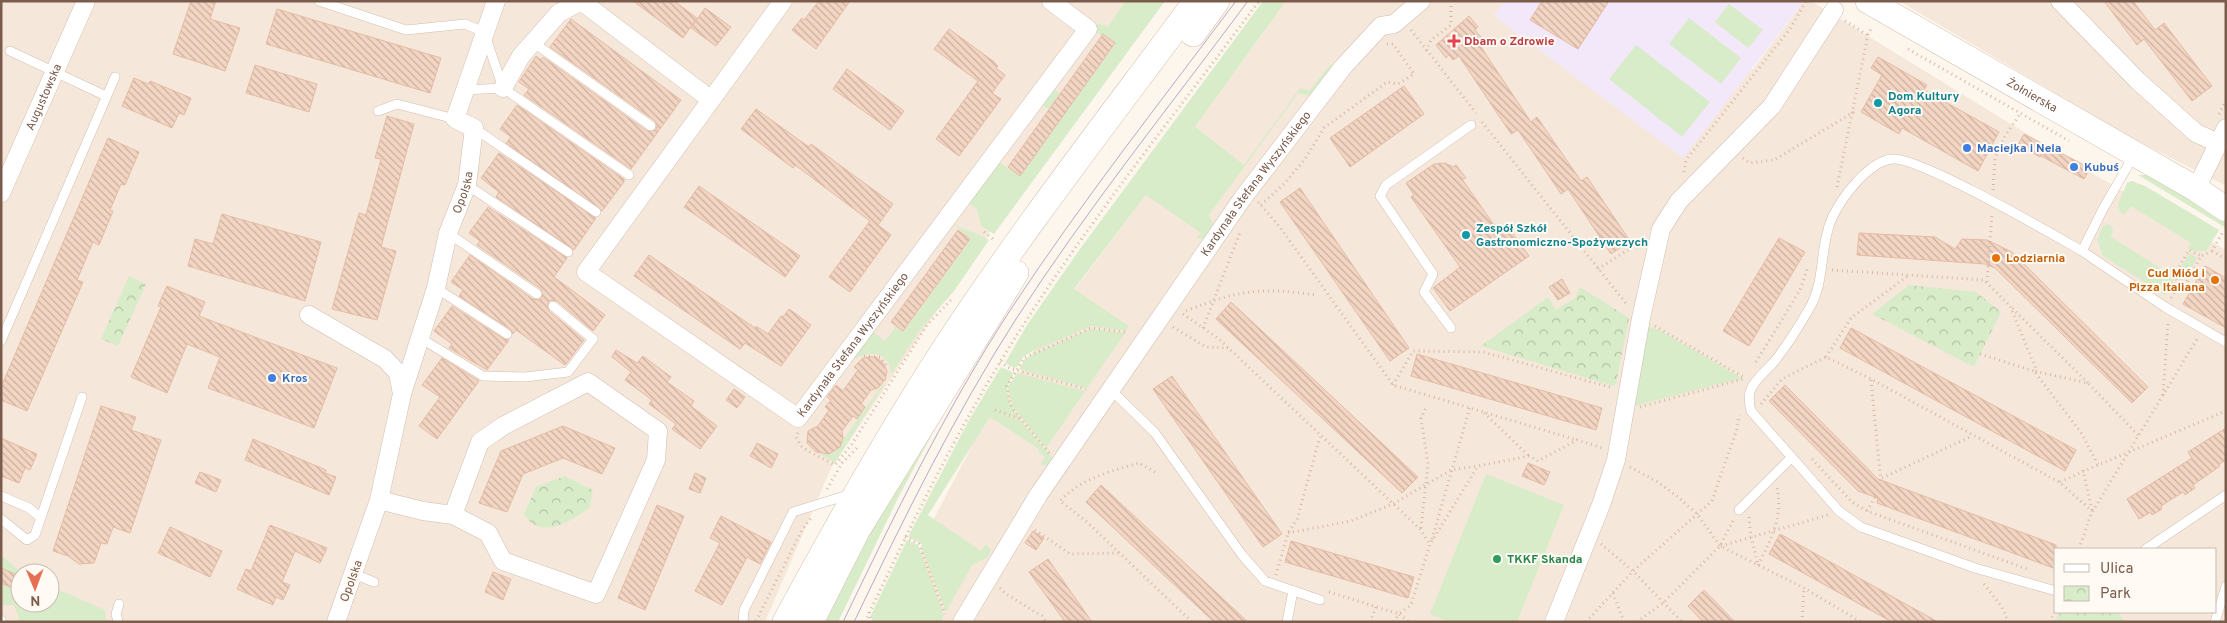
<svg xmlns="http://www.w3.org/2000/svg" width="2227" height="623" font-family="Overpass,sans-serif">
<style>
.residential{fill:#f5e8da;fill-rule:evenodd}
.education{fill:#f3e8fa}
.green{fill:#d8ecc9}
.park{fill:url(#park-crowns)}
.building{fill:url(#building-back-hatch);stroke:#e6bba3}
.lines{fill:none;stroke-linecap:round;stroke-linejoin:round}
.lane-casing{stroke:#d1beb0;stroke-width:10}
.street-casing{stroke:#d1beb0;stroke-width:19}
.secondary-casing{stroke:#d6c0b0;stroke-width:26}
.path{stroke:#d9b8a5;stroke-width:3;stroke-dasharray:1 4;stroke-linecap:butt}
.lane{stroke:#fff;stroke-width:9}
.street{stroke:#fff;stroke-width:18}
.secondary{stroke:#fff;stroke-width:25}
.tram{stroke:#b9a8c9;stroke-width:1}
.health-dot{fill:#e0444e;stroke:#fffaf3;stroke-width:2}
.culture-dot{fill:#0f9aa8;stroke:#fffaf3;stroke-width:2}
.shop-dot{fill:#3f7fe0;stroke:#fffaf3;stroke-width:2}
.food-dot{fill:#e8710a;stroke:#fffaf3;stroke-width:2}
.leisure-dot{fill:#2e9e5b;stroke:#fffaf3;stroke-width:2}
.labels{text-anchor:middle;stroke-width:4;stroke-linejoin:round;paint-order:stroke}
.health-label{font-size:12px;font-weight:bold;fill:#be3a42;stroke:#fffaf3;text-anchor:start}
.culture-label{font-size:12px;font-weight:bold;fill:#0d838f;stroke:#fffaf3;text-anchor:start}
.street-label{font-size:12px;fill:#7a5c4d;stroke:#fffaf3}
.shop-label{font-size:12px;font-weight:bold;fill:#366cbe;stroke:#fffaf3;text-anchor:start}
.food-label{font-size:12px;font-weight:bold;fill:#c56008;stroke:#fffaf3;text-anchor:start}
.leisure-label{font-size:12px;font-weight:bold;fill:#27864d;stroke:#fffaf3;text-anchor:start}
</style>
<defs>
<pattern id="park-crowns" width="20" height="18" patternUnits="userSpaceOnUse" patternTransform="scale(1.25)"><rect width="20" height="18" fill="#d8ecc9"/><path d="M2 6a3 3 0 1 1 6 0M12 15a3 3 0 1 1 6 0" fill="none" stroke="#b4c2a5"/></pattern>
<pattern id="building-back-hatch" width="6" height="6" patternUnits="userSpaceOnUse" patternTransform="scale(1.25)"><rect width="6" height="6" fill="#f3d5c3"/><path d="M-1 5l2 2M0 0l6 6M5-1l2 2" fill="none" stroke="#cab0a1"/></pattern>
</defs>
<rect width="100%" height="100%" fill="#fdf6ec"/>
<!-- residential -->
<path class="residential" d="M1 1H1150L1003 212 831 468 765 622H1ZM20 573H50V603H20Z
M1286 1H1505L1494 16 1753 69 1804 1H1811L2074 163 2226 250 2225 622H890L908 584 932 522 975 440 1074 290 1146 195ZM2056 549H2216V612H2056Z
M1899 1H2226V186L2132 138Z"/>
<!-- education -->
<path class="education" d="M1505 1H1804L1683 158 1494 16Z"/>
<!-- green -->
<path class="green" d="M1125 1H1165L994 234 981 226 977 209 969 203 999 162 1020 176 1062 118 1040 104 1052 88 1073 102 1115 44 1096 32 1095 26 1099 23 1108 27Z
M1263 1H1286L1195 127 1244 165 1300 88 1309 91 1330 65 1328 62 1331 65V69L1310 96 1298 93 1209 215 1213 224 1204 239 1197 238 1201 233 1146 195 1074 289 1129 326 1126 331 1091 326 1031 352 1023 357 1017 367 1014 368 1005 363 1027 325 1080 249Z
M1729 4 1763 30 1748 48 1715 22Z
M1689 18 1741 58 1721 84 1669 44Z
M1636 45 1710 102 1682 137 1609 79Z
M2138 175H2148L2226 219V228Z
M2132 181 2145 186 2219 230 2206 251H2194L2188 248 2191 243 2131 206 2124 215 2120 212 2118 204 2127 183Z
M951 222C965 232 974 230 989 240L954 291 920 330 891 375C891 349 863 349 849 364L847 362 871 330 885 341 896 326 904 331 971 239Z
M2109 224 2113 229 2111 237 2171 275 2174 284 2165 295 2103 256 2097 240 2103 226Z
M2189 253 2197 258 2186 278 2180 281 2178 274Z
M1646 325 1661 331 1742 378 1630 407Z
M1091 329 1125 333 1087 388 1019 369 1025 359 1032 355Z
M1001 367 1012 372 1013 375C1002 392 1008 404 1020 419L994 410 1021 421 1053 459 1048 465H1040L1045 457 1038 451 1039 449 990 417 928 515 981 551 986 544 991 550 988 557 972 565 946 612 921 547 922 544 908 537 968 422Z
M1017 373 1085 391 1047 447 1053 457 1013 407 1008 387Z
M883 384 884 385 835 463 810 448 822 454 834 452Z
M952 397 898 498 838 622H821L850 564Z
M1486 474 1564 505 1517 622H1450L1430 614Z
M907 540 918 545 944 615 941 622H872L871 615Z
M1 555 22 573H20V603H50V586L105 610 106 622H20L14 605H1Z"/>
<!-- park -->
<path class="park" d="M129 276 146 284 118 346 101 339Z
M1909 285 1976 292 2001 312 1974 367 1872 314Z
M1580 287 1629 318 1616 384 1613 386 1481 346 1548 297 1556 310 1576 297Z
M565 476 593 490 590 507C571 522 540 541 524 514L536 487Z
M2060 612H2118L2125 622H2054Z"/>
<!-- building -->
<path class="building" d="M191 1H216L210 19 240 28 225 71 173 54Z
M633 1H674L697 18 683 38Z
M819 1H850L816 49 792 30 802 18 804 20Z
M1542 1H1609L1578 49 1530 20Z
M2104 1H2133L2155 30 2164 23 2212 86 2192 101 2144 39 2137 45Z
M705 8 731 27 716 46 691 28Z
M277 9 441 58 430 93 266 44Z
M1469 16 1478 27 1475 30 1481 37 1477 41 1531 122 1537 117 1581 181 1587 177 1630 241 1611 254 1568 189 1561 194 1518 130 1511 134 1459 56 1453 60 1449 55 1446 58 1436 45Z
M571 19 681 100 631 169 524 95 529 89 519 82 536 56 541 60 543 57 647 131 656 130 657 126 655 121 550 47Z
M949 29 993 61 998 66 996 68 1005 75 992 93 1001 99 959 156 936 139 978 81 934 49Z
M1103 34 1115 43 1020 176 1008 167Z
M1878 57 1927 85 1924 90 1999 132 1978 171 1902 128 1899 134 1861 112 1882 75 1871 68Z
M255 65 317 84 309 112 246 93Z
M847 69 904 111 890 130 833 89Z
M134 78 148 84 150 81 191 98 184 115 179 113 172 128 122 106Z
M1404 86 1424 114 1350 167 1330 138Z
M517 105 624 179V182L602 211 506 143 511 137 500 129Z
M756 109 809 147 811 144 893 204 878 225 891 235 850 292 829 277 870 221 795 165 793 168 741 129Z
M387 116 414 124 381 247 396 251 377 320 332 309 359 213 366 215 381 159 375 158Z
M2024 134 2090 168 2084 179 2041 156 2045 148 2040 157 2018 145Z
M108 138 139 152 125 185 121 184 110 210 113 211 99 245 93 242 77 280 83 282 27 411 1 400V387Z
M499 153 596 218 574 250 496 197 499 192 481 178Z
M1445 163 1453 167 1456 165 1466 178 1462 179 1494 225 1497 224 1504 236 1511 231 1529 256 1450 311 1433 288 1460 267 1411 197 1414 195 1406 183 1434 164Z
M699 186 800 256 785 277 684 207Z
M1300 188 1409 348 1390 361 1280 202Z
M488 207 567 258 554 277 605 315 593 331 557 301 551 300 548 302 549 311 584 340 565 365 516 330 513 334 510 329 459 296 463 290 451 282 470 255 533 299 539 300 542 297 541 289 477 245 480 241 469 233Z
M222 214 321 242 305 301 188 266 195 239 213 244Z
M958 230 970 239 903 331 891 322Z
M1859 233 1935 237 1955 249 1962 239 1987 240 2012 252 2148 387 2132 403 1995 268 1985 264 1857 255Z
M1779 238 1805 252 1749 346 1723 331Z
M649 255 755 328 756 326 768 334 781 316 783 317 789 309 811 325 781 366 745 343 740 349 634 276Z
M2205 266 2226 278V328L2183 304Z
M1562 279 1570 293 1558 300 1549 287Z
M167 286 205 302 199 316 337 368 314 428 208 388 220 357 187 344 167 393 131 377 161 307 158 306Z
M1231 302 1418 477 1402 493 1216 319Z
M452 306 504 339 509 340 487 370 449 348 452 344 434 331Z
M1851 328 2076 450 2065 471 1840 348Z
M616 350 637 363 643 356 671 377 667 382 694 401 691 406 717 426 700 449 672 429 676 424 649 404 652 400 625 380 631 372 612 357Z
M1417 354 1602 408 1596 430 1411 376Z
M868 357H876L883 363 887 371 885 380 878 388 871 390 861 404 865 407 857 419 853 416 842 431 843 438 840 447 829 454 816 452 807 443 808 431 818 426 829 410 825 407 831 400 827 397 836 385 843 391 858 370 854 367 863 358Z
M442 358 479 381 437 439 419 426 440 397 422 385Z
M1172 376 1282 534 1263 547 1153 389Z
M1785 385 1878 479 2056 545V569L1877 503 1878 498 1858 491 1769 401Z
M734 389 745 397 737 408 726 400Z
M101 406 136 417 131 430 161 440 130 533 113 527 107 544 101 543 94 563 79 564 68 556 53 551Z
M563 426 615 448 602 474 563 458 523 474 507 512 479 503 501 451Z
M2226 428V460L2219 464 2220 466 2193 485 2195 488 2185 495 2183 492 2161 506 2162 509 2152 515 2151 512 2139 519 2127 499 2192 458 2188 452Z
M1 438 37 454 30 470 25 468 19 483 1 476Z
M253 439 326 470 325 473 336 477 329 495 245 460Z
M757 443 778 454 771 468 750 456Z
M1528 463 1550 472 1544 485 1522 476Z
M200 472 221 480 216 492 195 483Z
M695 473 706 478 700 493 689 489Z
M1101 485 1145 526 1248 622H1214L1086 502Z
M657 505 684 516 645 610 618 598Z
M721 516 771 542 760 564 747 557 722 605 695 591 720 543 710 538Z
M270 525 327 548 320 563 295 551 282 582 290 585 283 600 276 597 273 605 237 589 246 569 251 571Z
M170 527 222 551 210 577 158 553Z
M1033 531 1044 538 1036 550 1025 543Z
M1780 534 1938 622H1892L1769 554Z
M1291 541 1414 577 1408 598 1285 562Z
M1048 559 1092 622H1065L1029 572Z
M1 568 20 576 15 589 1 583Z
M493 572 511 579 503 600 485 592Z
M1704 590 1735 622H1703L1688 606Z"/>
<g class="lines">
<defs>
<path id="lane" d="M319 1 406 30 465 24 484 32 503 88 629 175
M534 43 651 126
M10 51 106 96
M465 90 503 88
M378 111 397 104 455 119
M474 128 596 212
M467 185 568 252
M448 233 537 294
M2082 251 2165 307 2226 342
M436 288 507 334
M1451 328 1424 292 1433 274 1380 196 1386 185 1471 125
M420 338 483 376 525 377 568 372 593 339 553 306
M1 341 115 77
M1110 389 1155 433 1242 555 1265 581 1320 600
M1 496 29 508 41 518
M1739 510 1792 457
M1 519 27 540 35 535 82 397
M2146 549 2226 495
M354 574 374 582
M2056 591 1975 568 1861 527 1839 511 1751 411C1749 403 1748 396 1751 389 1756 378 1766 371 1773 363 1787 346 1798 328 1809 309 1826 281 1819 247 1832 218 1842 197 1868 162 1892 159 1918 156 2052 234 2082 251L2103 209 2134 155
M1 620 2 622
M118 622 116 614 119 604
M743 622 744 610 793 512 851 494
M1287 622 1293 591
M2215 622 2226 586"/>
<g id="street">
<path d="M581 1 710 99"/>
<path id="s1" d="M783 1 586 272 798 418 1088 29 1051 1"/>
<path d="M2060 1 2138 81 2196 133 2218 143"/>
<path d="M503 88 521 56 559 13 581 1"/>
<path d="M2196 189 2226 128"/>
<path id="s2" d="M1 193 86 1"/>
<path d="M309 315 385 359 398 373 402 394 379 500 336 622"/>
<path id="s3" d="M402 394 436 288 448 233 467 185 474 128 455 119 496 1"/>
<path d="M379 500 423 511 453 515 488 533 503 561 596 594 656 460 658 431 588 382 503 426 480 442 453 515"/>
<path id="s4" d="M962 622 1039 494 1242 199 1343 67 1381 26 1394 24 1421 1"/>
<path d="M1554 622 1601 505 1616 460 1641 318 1661 229 1679 201 1772 106 1834 10"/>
</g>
<g id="secondary">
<path id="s5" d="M1868 1 2196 189 2226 209"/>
<path d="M1193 34 1217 1"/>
<path d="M785 622C833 533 882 445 937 360 1017 236 1108 120 1196 1"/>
<path d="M811 622 857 531 1016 273"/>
</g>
</defs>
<!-- lane casing -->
<use href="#lane" class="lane-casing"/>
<!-- street casing -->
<use href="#street" class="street-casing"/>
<!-- secondary casing -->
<use href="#secondary" class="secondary-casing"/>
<!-- path -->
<path class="path" d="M1845 21 1868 35
M1411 30 1476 113
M1908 49 2069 141
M1426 51 1431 40 1451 25V1
M2219 114 2226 100
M1482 122 1628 306
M1743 158 1750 163 1774 160 1854 112
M1684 172 1686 160 1790 29 1806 1
M1837 187 1868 35 1872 26
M1993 190 1995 157 2005 136 2020 114
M1258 202 1279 226 1393 385 1577 440
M1261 205 1284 184 1305 159 1324 128 1387 82 1398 84 1414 74 1393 44H1385
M984 232 994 240
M2212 251 2226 259
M1598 269 1642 241
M1832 270 1984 280 2010 306
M1987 282 1992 214
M2178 285 2175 274 2189 250 2201 256
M2171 298 2178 285 2187 282 2201 256 2212 251 2224 230
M1186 311C1239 290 1260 287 1317 295
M1183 314 1219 339 1420 529 1430 544
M1655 326 1745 378
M1173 327 1206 347 1228 348
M1203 328 1241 230
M1980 354 2034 371 2035 367 2010 306 2088 383
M864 356 880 357 888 368
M1826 357 1851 318 1909 275
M1000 362 1011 369 1086 389
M1756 362 1800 290 1808 267
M1871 380 1881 483
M1393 385 1413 351 1483 352 1613 388
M2163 395 2168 322
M1761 404 1782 379 1826 357 1871 379 2059 482 2092 511
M1640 407 1743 379
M995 410 1020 419
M1484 413 1528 455
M798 433 796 437 801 446 808 451 835 465 852 444 927 325 951 300
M2138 435 2088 383 2034 371 2082 434 2098 465 2226 411
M1049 453 1012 408 1009 398 1007 386 1024 358 1091 328 1125 332
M1812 459 1852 502 1867 511 2027 569
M1630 467 1656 481 1677 496 1697 514 1720 546 1804 588 1861 622
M2083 470 2092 510
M1155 472 1139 463C1111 471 1080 479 1060 501L1087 522 1192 622
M1882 478 1972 436
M2060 482 2098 465
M827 489 842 463 859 446
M1867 511 1875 497
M1749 517 1751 537 1758 564
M1421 528 1428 464 1421 418 1427 406
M1035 530 1070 554 1119 553
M1288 533 1351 521 1393 504 1451 470 1477 466
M905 537 919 544 945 614
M1432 539 1470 407
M1601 544 1633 571 1682 622
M1721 546 1828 515
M2079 549 2091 514 2197 339
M1758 565C1771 540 1783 517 1777 488
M1276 575 1288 533 1297 519 1320 437
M1984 584 2002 607 2008 622
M1000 588 1006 594 1042 616 1046 622
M1329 592 1399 614 1411 605 1430 544 1478 466 1529 456 1538 461 1577 440 1603 448
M1613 593 1624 622
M869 612 871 622
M756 621 802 530 811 518
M865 622C909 529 953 438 1007 351 1082 229 1174 116 1259 1
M1370 622 1376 607
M1394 622 1399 614 1409 622
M1586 622 1633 571 1712 501 1737 429 1739 415
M1637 622 1663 603 1720 546 1734 519
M1802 622 1804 588
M2050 622 2056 609"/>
<!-- lane -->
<use href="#lane" class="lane"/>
<!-- street -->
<use href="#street" class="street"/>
<!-- secondary -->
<use href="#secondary" class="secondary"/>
<!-- tram -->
<path class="tram" d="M843 622C894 516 945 411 1009 312 1079 205 1159 104 1236 1
M854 622C904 518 954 416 1016 319 1087 209 1170 106 1248 1"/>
</g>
<!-- markers -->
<path class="health-dot" d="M1451.5 33.5h5v5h5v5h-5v5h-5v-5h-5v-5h5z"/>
<g class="culture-dot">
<circle cx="1878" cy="103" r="5"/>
<circle cx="1466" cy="235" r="5"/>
</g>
<g class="shop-dot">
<circle cx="1967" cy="148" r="5"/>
<circle cx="2074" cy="167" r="5"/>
<circle cx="272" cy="378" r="5"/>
</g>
<g class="food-dot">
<circle cx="1996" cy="258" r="5"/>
<circle cx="2215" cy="280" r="5"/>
</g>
<circle class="leisure-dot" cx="1497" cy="559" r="5"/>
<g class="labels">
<!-- health labels -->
<g class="health-label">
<text x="1464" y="45">Dbam o Zdrowie</text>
</g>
<!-- culture labels -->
<g class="culture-label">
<text x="1888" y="100">Dom Kultury<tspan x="1888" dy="14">Agora</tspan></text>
<text x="1476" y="232">Zespół Szkół<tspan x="1476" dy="14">Gastronomiczno-Spożywczych</tspan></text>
</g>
<!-- street labels -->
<g class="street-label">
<text dy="4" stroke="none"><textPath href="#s5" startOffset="189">Żołnierska</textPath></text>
<text dy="4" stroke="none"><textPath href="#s2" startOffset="105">Augustowska</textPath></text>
<text dy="4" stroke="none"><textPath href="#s4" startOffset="528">Kardynała Stefana Wyszyńskiego</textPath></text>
<text dy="4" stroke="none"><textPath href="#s3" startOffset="211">Opolska</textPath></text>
<text dy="4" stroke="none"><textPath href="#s1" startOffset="684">Kardynała Stefana Wyszyńskiego</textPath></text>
<text transform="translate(351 581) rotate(-70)" y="4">Opolska</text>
</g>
<!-- shop labels -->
<g class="shop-label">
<text x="1977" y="152">Maciejka i Nela</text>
<text x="2084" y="171">Kubuś</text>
<text x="282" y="382">Kros</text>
</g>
<!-- food labels -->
<g class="food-label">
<text x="2006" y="262">Lodziarnia</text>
<text x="2205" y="277" text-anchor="end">Cud Miód i<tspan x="2205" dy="14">Pizza Italiana</tspan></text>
</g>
<!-- leisure labels -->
<g class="leisure-label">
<text x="1507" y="563">TKKF Skanda</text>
</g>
</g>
<!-- border -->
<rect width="2227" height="623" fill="none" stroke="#7a5c4d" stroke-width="5"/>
<!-- legend -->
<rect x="2054" y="548" width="162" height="65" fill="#fffaf3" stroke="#cabbb1"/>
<rect x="2064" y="564" width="25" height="8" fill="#ffffff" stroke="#cabbb1"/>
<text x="2100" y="573" font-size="15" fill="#7a5c4d">Ulica</text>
<rect x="2064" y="586" width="25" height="15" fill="url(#park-crowns)" stroke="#cabbb1"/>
<text x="2100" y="598" font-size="15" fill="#7a5c4d">Park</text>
<!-- north arrow -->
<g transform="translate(35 588) rotate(179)"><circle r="24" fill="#fffaf3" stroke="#cabbb1"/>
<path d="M0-4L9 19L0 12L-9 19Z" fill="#e76f51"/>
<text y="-8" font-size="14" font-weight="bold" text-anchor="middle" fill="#7a5c4d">N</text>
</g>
</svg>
